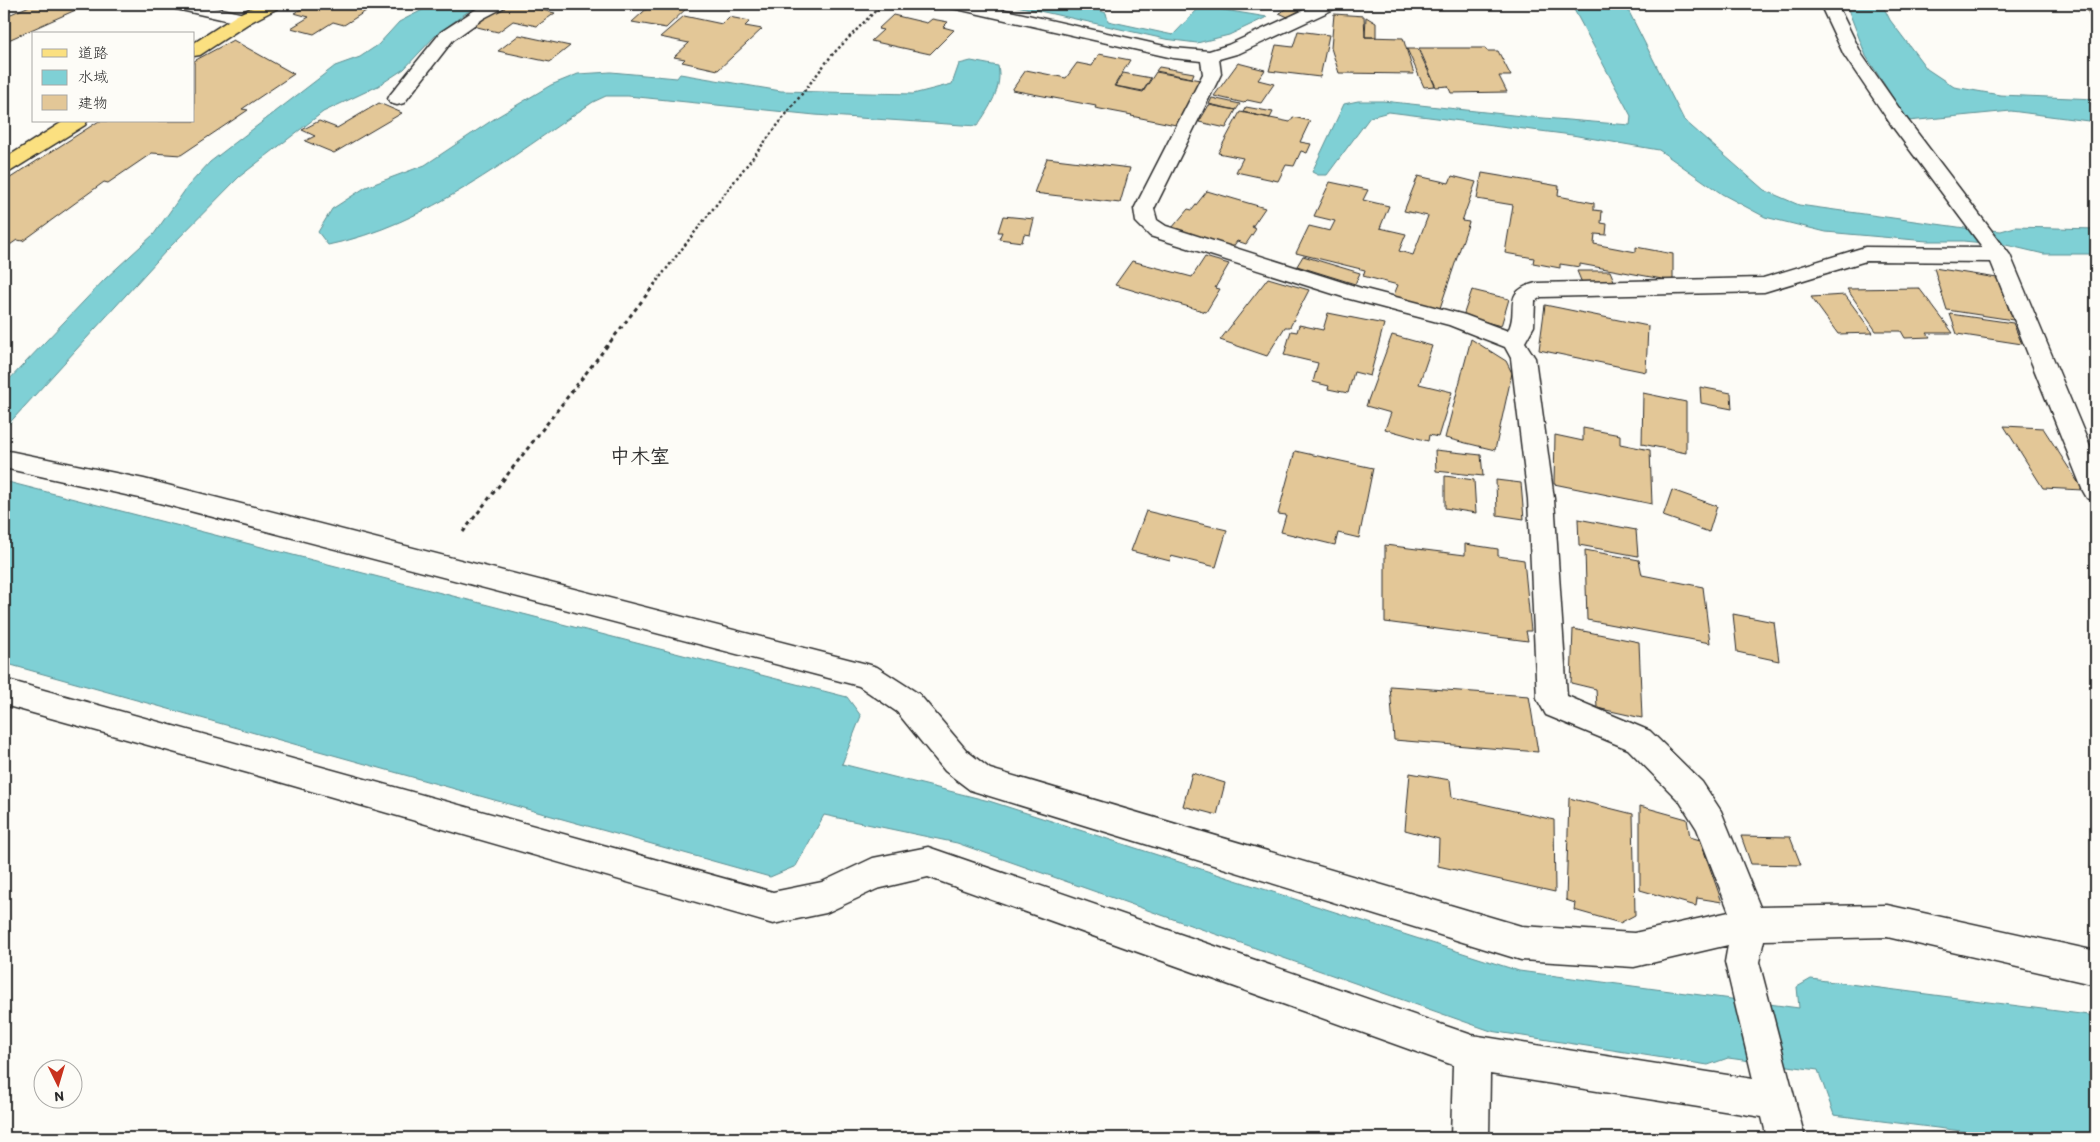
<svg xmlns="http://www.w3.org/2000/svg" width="2100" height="1142" font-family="Itim,'Klee One',sans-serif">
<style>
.water{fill:#7fd0d5;stroke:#5d8e91}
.building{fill:#e3c797;stroke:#2b2b2b}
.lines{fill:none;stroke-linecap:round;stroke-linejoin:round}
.minor-casing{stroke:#2b2b2b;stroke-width:3}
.major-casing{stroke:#2b2b2b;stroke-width:3}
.path-far1{stroke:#2b2b2b;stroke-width:2.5;stroke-dasharray:2.5 2.5;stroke-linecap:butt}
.path{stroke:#2b2b2b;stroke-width:3;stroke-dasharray:4 4;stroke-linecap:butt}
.minor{fill:#fdfcf7;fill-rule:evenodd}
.major{fill:#fbe080;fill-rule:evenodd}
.labels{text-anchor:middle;stroke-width:4.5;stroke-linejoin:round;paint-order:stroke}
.quarter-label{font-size:20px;font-weight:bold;fill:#2b2b2b;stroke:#fdfcf7}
</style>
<rect width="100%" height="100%" fill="#fdfcf7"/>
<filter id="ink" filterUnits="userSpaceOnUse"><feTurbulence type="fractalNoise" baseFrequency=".02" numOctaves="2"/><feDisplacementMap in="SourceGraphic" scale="10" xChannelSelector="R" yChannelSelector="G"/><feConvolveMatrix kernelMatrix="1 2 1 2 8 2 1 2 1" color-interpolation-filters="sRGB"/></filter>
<g filter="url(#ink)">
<!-- water -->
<path class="water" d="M434 4H485L466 13 436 35 404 69 378 86 323 112 239 177 166 251 4 429V385L105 279 154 234 188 186 210 162 335 66 360 57 378 45 399 22Z
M1008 4H1082L1106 13 1108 21 1173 35 1199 8 1206 7 1267 17 1229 35 1197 43 1165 39Z
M1571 4H1625L1684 120 1764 190 1799 205 1965 228 2001 231 2015 227 2096 229V254H2044L2006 245 1963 241H1927L1826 232 1765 217 1722 194 1659 150 1572 135 1389 112 1370 117 1327 175H1318L1312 172 1344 104 1358 101H1383L1531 117 1630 125 1631 116Z
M1846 4H1882L1890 20 1927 69 1954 87 2000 95 2096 99V122L2011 111 1908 121 1866 56Z
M971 61 998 66C1003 87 989 109 977 126L815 115 628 96H606L593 102C510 157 427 225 328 245L318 232 332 209 366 187 425 165 497 117 551 85 578 74 611 72 677 78 680 74 781 91 913 94 952 84 959 64Z
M4 481 847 697 861 716 842 764 989 801 1519 971 1799 1008 1797 987 1811 979 2096 1016V1138H2017L1834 1115 1818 1070 1728 1058 1708 1065 1491 1031 957 843 824 815 796 866 770 877 4 663Z"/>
<!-- building -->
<path class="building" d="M34 4H89L4 42V17Z
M310 4H377L344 25 333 22 314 34 291 28 309 17 294 13Z
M507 4H514L555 13 537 26 513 21 498 32 473 26 485 14 491 15Z
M652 4H691L666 28 632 22Z
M1294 4H1311L1288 17 1279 13Z
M2078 4H2096V16H2090L2087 9 2080 8Z
M1334 14 1364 16 1365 37 1403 38 1414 74 1339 73 1331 48Z
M893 15 927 23 932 19 948 22 943 27 954 30 930 54 871 41 883 30 878 29Z
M684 16 722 24 729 17 750 21 745 26 762 29 718 70 682 62 685 59 674 57 689 43 660 37Z
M1366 17 1376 23V37H1365Z
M1298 31 1329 35 1320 77 1269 71 1276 45 1293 47Z
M519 35 570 46 550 62 498 51Z
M233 40 294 74 242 109 248 110 181 155 152 153 108 183 104 182 23 241 17 240 4 249V182L99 121H194V61Z
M1419 48H1485L1487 51H1498L1511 76H1499L1507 92 1451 93 1448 86 1436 87Z
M1407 49H1418L1435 86 1424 87Z
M1099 54 1130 60 1114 86 1143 92 1156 72 1200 80 1176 125 1131 116 1132 115 1095 108 1096 106 1012 90 1026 70 1066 78 1077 63 1092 66Z
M1238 63 1265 70 1258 80 1274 84 1261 103 1247 100 1244 103 1214 96Z
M1159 67 1194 73 1192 78 1156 71Z
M1123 73 1151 78 1143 91 1115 86Z
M1212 98 1240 104 1236 110 1209 104Z
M379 103 402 113 334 153 305 141 315 136 302 130 319 121 337 128Z
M1209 105 1236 110 1226 128 1199 122Z
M1246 107 1273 112 1270 118 1243 112Z
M1240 112 1290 122 1293 117 1310 121 1300 142 1311 144 1307 153 1301 151 1294 166 1286 165 1278 181 1236 172 1243 158 1218 153Z
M1047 158 1130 168 1120 203 1034 193Z
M1482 173 1559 186 1558 196 1594 203V210L1602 211 1601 223 1607 224 1606 235 1595 234 1594 244 1636 252V247L1673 254V281L1580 264V267L1560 264V268L1533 263 1534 258 1505 253 1513 205 1477 199Z
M1418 176 1449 183 1452 176 1476 182 1462 221 1469 222 1440 308 1393 297 1398 285 1363 276 1365 270 1296 253 1309 226 1330 231 1335 221 1314 216 1330 182 1368 190 1363 200 1389 206 1380 228 1406 234 1399 251 1413 255 1428 216 1404 211Z
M1207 191 1265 208 1252 227 1256 229 1246 244 1237 241 1233 247 1172 228 1188 209 1192 210Z
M1003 216 1034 219 1030 235 1024 234 1022 242 999 239 1002 232H998Z
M1303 256 1360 273 1355 284 1297 266Z
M1205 257 1229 264 1215 288 1220 289 1206 312 1115 285 1132 261 1192 277Z
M1934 268 1997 278 2013 320 1947 310Z
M1577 271H1610L1615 283H1582Z
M1268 278 1309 290 1290 327H1285L1267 356 1220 340Z
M1919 288 1953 333H1927L1930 337 1905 338 1901 331H1876L1847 289Z
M1472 290 1509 299 1501 326 1463 316Z
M1845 295 1873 333 1838 334 1811 297Z
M1545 305 1648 326 1646 372 1539 350Z
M1328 313 1384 324 1370 376 1354 372 1348 393 1328 389 1329 386 1313 382 1318 363 1284 355 1291 331 1297 332 1299 325 1323 330Z
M1950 314 2013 323 2022 344 1957 334Z
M1392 335 1432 346 1419 384 1452 392 1438 437 1429 435 1428 441 1385 429 1391 413 1366 406Z
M1471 339 1506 361 1512 373 1495 450 1445 438Z
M1700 387 1731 393 1732 409 1701 403Z
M1643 393 1686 402V453L1642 444Z
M2004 426 2043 428 2083 490 2043 488Z
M1583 428 1620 435V444L1650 450 1652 504 1554 484 1555 435 1583 441Z
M1435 450 1481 455 1483 476 1436 471Z
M1295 451 1373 468 1359 538 1338 533 1335 545 1281 532 1286 515 1278 514Z
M1445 476 1474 480 1476 513 1445 508Z
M1496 480 1521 483 1524 519 1497 515Z
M1672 490 1717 506 1709 532 1663 516Z
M1146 511 1227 530 1216 567 1171 556 1170 561 1131 551Z
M1578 519 1636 530 1638 556 1579 545Z
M1465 544 1498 549V556L1524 560 1531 631H1526L1528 641 1385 622V545L1465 555Z
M1585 550 1639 560 1642 575 1703 587 1710 643 1587 620Z
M1733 614 1774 622 1779 661 1737 652Z
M1573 629 1639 642 1642 718 1597 708 1596 689 1571 683Z
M1390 686 1529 696 1538 752 1394 740Z
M1192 773 1225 783 1217 815 1183 806Z
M1410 773 1450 780 1452 797 1554 820 1555 892 1438 866 1439 839 1405 830Z
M1569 798 1633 814 1635 915 1620 923 1574 910 1575 903 1566 900Z
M1640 806 1687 819 1690 837 1700 840 1722 902 1697 898 1696 906 1640 890Z
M1741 836 1790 837 1801 865 1751 864Z"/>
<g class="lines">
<defs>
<path id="minor" d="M169 4H199L249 15 252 19 249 23 243 24 172 8Z
M484 4H506L503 8 484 18 453 40 404 103 397 105 390 103 388 99 390 95 441 32Z
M948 4H979L1173 48 1209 51 1228 45 1317 4H1338L1336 8 1240 53 1219 59 1221 74 1154 209 1157 220 1166 226 1361 288 1465 315 1508 331C1520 309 1500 292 1536 283L1763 278 1865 247 1983 248 1892 126 1844 55 1820 4H1837L1862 55 1906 118 2010 255 2096 461V501L2087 498 2083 491 1991 262 1866 261 1764 292 1541 297 1535 301 1534 326 1525 342 1535 358 1554 499 1567 696 1650 731 1702 782 1721 811 1760 907 1887 905 2096 951V985L1887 937 1764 940 1759 962 1805 1138H1767L1762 1117 1490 1074 1489 1138H1451L1453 1065 928 877 877 889 826 913 773 924 259 776 4 705V679L773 892 822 882 873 858 928 847 1472 1035 1753 1079 1725 962 1728 945 1634 967 1521 960 970 790 945 771 897 712 859 686 144 499 4 468V450L144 479 867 664 877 667 919 694 967 751 990 769 1521 926 1634 933 1729 912 1697 829 1680 802 1628 749 1546 715 1537 699 1528 499 1511 358 1505 347 1449 325 1346 298 1150 236 1136 222 1134 209 1203 74 1201 61 1173 58 957 9 951 8Z"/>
<path id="major" d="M259 4H281L278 8 249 23 200 55 194 56V43L237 15Z
M64 121H87L85 125 11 171 4 173V159Z"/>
</defs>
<!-- minor casing -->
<use href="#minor" class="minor-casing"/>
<!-- major casing -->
<use href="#major" class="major-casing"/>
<!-- path-far1 -->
<path class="path-far1" d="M654 285 832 55 882 4"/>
<!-- path -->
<path class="path" d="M463 532 655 284"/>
<!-- minor -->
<use href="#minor" class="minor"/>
<!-- major -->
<use href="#major" class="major"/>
</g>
</g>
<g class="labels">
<!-- quarter labels -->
<g class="quarter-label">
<text x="640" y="463">中木室</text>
</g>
</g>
<!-- margin -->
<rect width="2100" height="1142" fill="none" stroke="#fdfcf7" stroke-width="20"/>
<rect x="10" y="10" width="2080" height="1122" fill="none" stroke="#2b2b2b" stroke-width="2" filter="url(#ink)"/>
<!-- legend -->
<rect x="32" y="32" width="162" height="90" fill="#fdfcf7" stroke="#a9a8a5"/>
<rect x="42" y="49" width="25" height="8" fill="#fbe080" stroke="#a9a8a5"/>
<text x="78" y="58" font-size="15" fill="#2b2b2b">道路</text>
<rect x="42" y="70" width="25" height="15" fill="#7fd0d5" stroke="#a9a8a5"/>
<text x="78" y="82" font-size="15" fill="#2b2b2b">水域</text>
<rect x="42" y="95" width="25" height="15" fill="#e3c797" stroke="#a9a8a5"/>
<text x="78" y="108" font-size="15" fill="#2b2b2b">建物</text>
<!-- north arrow -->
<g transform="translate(58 1084) rotate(175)"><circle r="24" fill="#fdfcf7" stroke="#a9a8a5"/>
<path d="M0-4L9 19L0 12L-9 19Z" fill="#c8321e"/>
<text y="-8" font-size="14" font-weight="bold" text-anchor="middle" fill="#2b2b2b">N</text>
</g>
</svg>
